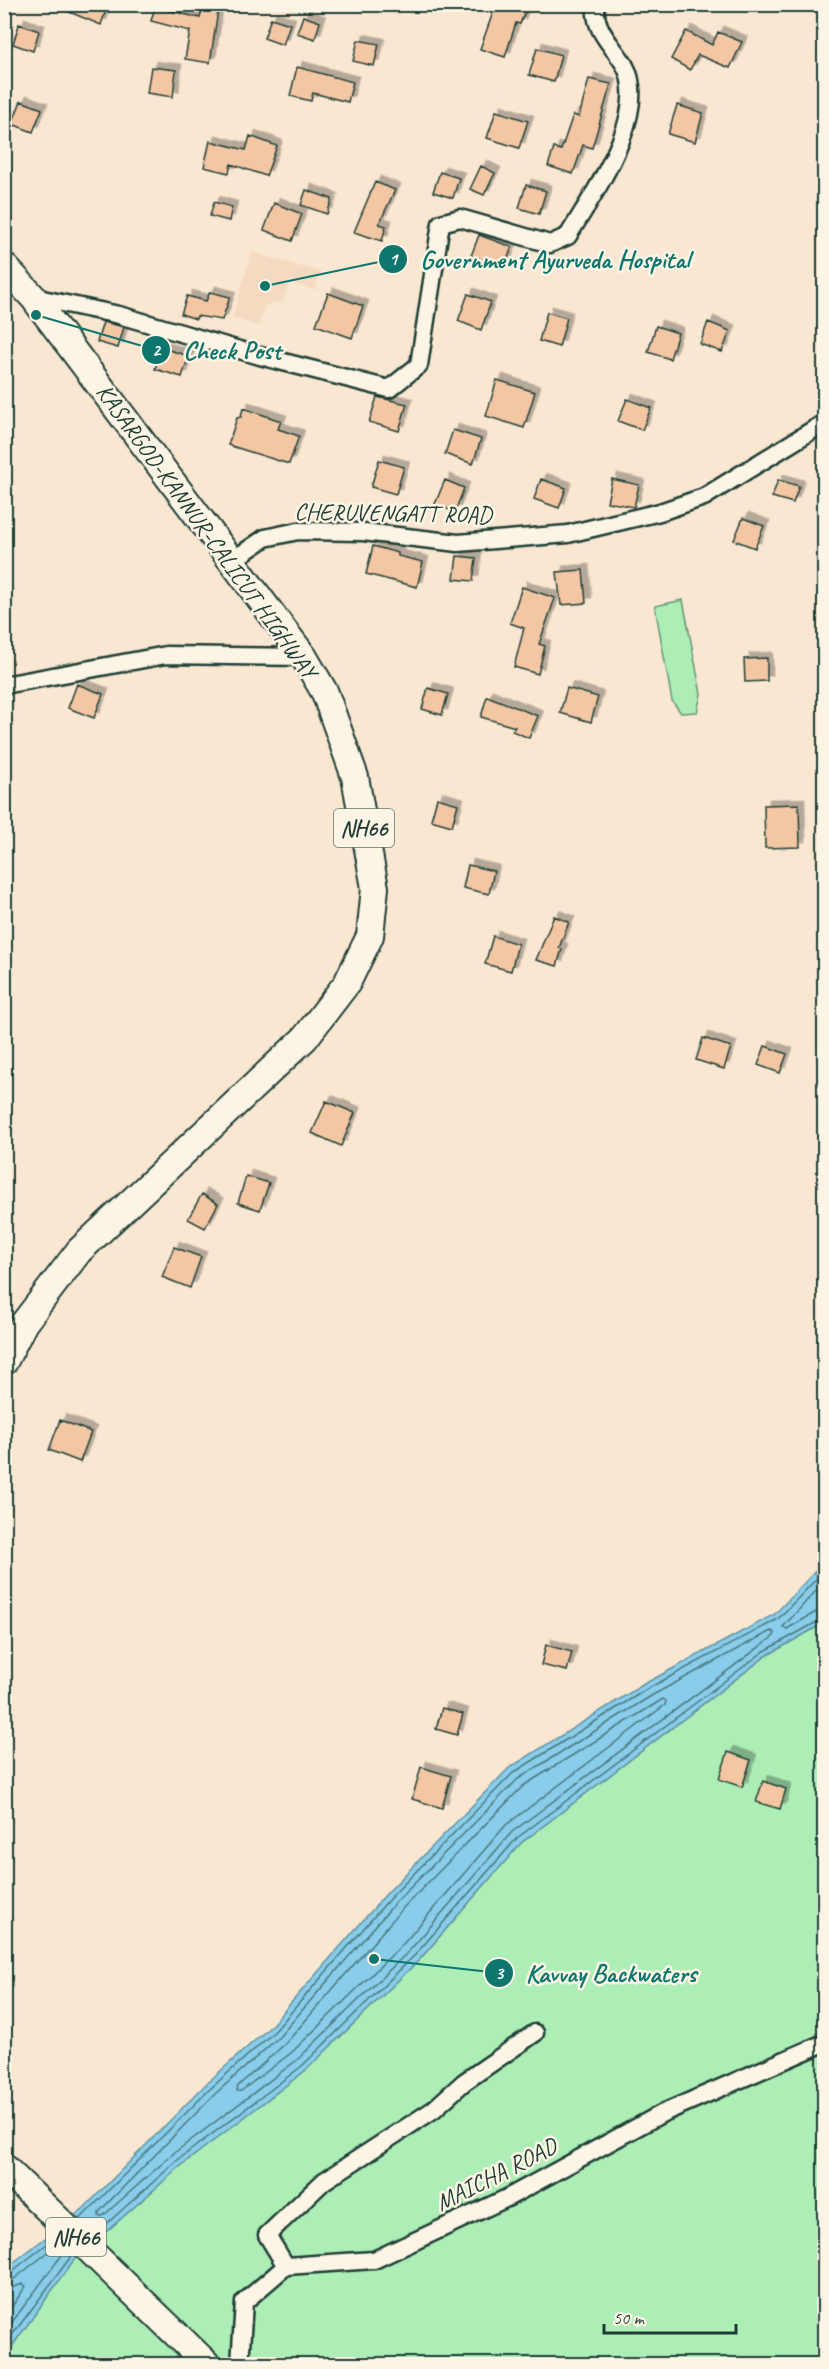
<svg xmlns="http://www.w3.org/2000/svg" width="829" height="2369" font-family="Caveat,sans-serif">
<style>
.built{fill:#f4dac1}
.green{fill:#adeeb7;stroke:#669676;stroke-width:1.5}
.water{fill:#89cdeb;stroke:#5f93a2;stroke-width:1.5}
.lines{fill:none;stroke-linecap:round;stroke-linejoin:round}
.shore{stroke:#49777d;stroke-width:1.5}
.building{fill:#f4c7a4;stroke:#1f3d34;stroke-width:1.5;filter:url(#shadow)}
.minor-casing{stroke:#1f3d34;stroke-width:21}
.highway-casing{stroke:#1f3d34;stroke-width:30}
.minor{stroke:#fcf5e5;stroke-width:16}
.highway{stroke:#fcf5e5;stroke-width:26}
.labels{text-anchor:middle;stroke-width:5;stroke-linejoin:round;paint-order:stroke}
.shield{fill:#fcf5e5;stroke:#617469;stroke-width:1.5}
.shield-label{font-size:22px;font-weight:bold;fill:#1f3d34}
.street-label{font-size:24px;fill:#1f3d34;stroke:#fcf5e5}
.leader{fill:none;stroke:#0f766e;stroke-width:2}
.callout-dot{fill:#0f766e;stroke:#fcf5e5;stroke-width:2}
.mark-label{font-size:18px;text-anchor:middle;font-weight:bold;fill:#fff}
.callout-label{font-size:26px;text-anchor:middle;font-weight:bold;fill:#0f766e;stroke:#fcf5e5;stroke-width:5;stroke-linejoin:round;paint-order:stroke}
</style>
<defs>
<filter id="shadow"><feDropShadow dx="5.5" dy="-5.5" stdDeviation="0" flood-color="#0004"/></filter>
</defs>
<rect width="100%" height="100%" fill="#fae7d2"/>
<filter id="ink" filterUnits="userSpaceOnUse"><feTurbulence type="fractalNoise" baseFrequency=".0167" numOctaves="2"/><feDisplacementMap in="SourceGraphic" scale="12" xChannelSelector="R" yChannelSelector="G"/><feConvolveMatrix kernelMatrix="1 2 1 2 8 2 1 2 1" color-interpolation-filters="sRGB"/></filter>
<g filter="url(#ink)">
<!-- built -->
<path class="built" d="M252 252 320 272 315 290 289 282 283 302 265 305 259 326 232 318Z"/>
<!-- green -->
<path class="green" d="M683 600 701 694 697 712 681 713 672 701 655 606Z
M824 1623V2364H5V2356L73 2261 183 2164 306 2070 420 1959 521 1843 766 1656Z"/>
<!-- water -->
<path class="water" d="M824 1562V1623L766 1656 521 1843 420 1959 306 2070 183 2164 73 2261 5 2356V2269L84 2208 206 2084 270 2027 387 1893 509 1768 644 1684 775 1614Z"/>
<g class="lines">
<!-- shore -->
<path class="shore" d="M824 1582 783 1627 787 1629 816 1612 824 1611
M771 1631 775 1633 774 1636 512 1832 410 1950 297 2060 174 2153 103 2216H99V2212L215 2094 279 2037 396 1902 518 1779 651 1696Z
M663 1699 666 1701 665 1705 506 1825 403 1944 291 2053 241 2091H237L238 2086 286 2043 403 1908 523 1786Z
M79 2220 210 2089 274 2032 391 1897 513 1773 647 1689 778 1619 824 1571
M94 2235 179 2159 302 2066 415 1955 517 1838 763 1652 824 1618
M4 2273 11 2272 56 2237
M4 2281 14 2279 61 2242
M4 2290 23 2284 26 2286 4 2318
M4 2333 67 2248
M4 2346 73 2254"/>
</g>
<!-- building -->
<path class="building" d="M50 4H108L101 25Z
M203 4H219L210 63 185 59 190 31 151 21 155 7 200 18Z
M496 4H528L520 24 516 23 505 57 480 49Z
M303 16 320 22 315 39 297 33Z
M271 18 290 24 283 45 264 38Z
M19 24 39 31 33 51 13 44Z
M686 31 712 45 718 32 742 42 730 68 698 55 690 70 671 59Z
M358 40 379 44 374 66 353 61Z
M537 48 561 55 554 82 529 75Z
M151 67 176 70 173 97 147 93Z
M297 67 353 82 348 102 313 93 311 101 290 96Z
M589 79 611 84 592 148 583 145 573 174 548 166 554 148 561 150 573 115 579 117Z
M21 101 42 109 33 132 12 124Z
M677 105 703 113 695 142 668 134Z
M496 111 528 121 519 148 487 138Z
M250 136 277 146 266 176 231 164 229 173 204 167 210 141 246 150Z
M481 166 495 173 484 195 470 189Z
M440 172 459 178 453 198 433 192Z
M375 182 395 190 379 224 386 226 382 241 354 232Z
M526 185 546 191 539 214 519 208Z
M306 190 332 199 327 214 301 205Z
M214 202 232 207 229 221 210 216Z
M274 203 302 214 292 241 264 230Z
M479 235 512 247 504 268 471 256Z
M210 292 230 297 222 320 197 316 196 319 181 314 187 296 206 301Z
M328 293 363 306 352 338 316 325Z
M468 294 491 302 481 330 458 321Z
M547 312 567 318 559 347 539 341Z
M103 322 124 327 118 348 97 342Z
M708 322 730 331 722 352 700 344Z
M656 326 678 333 670 359 648 352Z
M162 348 189 356 182 377 155 369Z
M497 380 535 392 524 428 486 416Z
M377 397 407 404 399 431 369 422Z
M627 399 651 408 642 430 618 421Z
M243 408 281 421 278 429 299 436 289 464 228 445 237 418 241 417Z
M453 430 481 439 473 464 445 454Z
M379 460 404 467 396 494 371 487Z
M541 479 566 488 559 508 534 499Z
M612 479 639 485 634 507 607 502Z
M445 480 464 488 455 512 435 504Z
M778 480 799 486 793 503 772 497Z
M743 518 764 526 755 548 734 540Z
M373 546 398 553V556L423 562 417 587 366 574Z
M457 556 476 558 473 581 454 579Z
M583 570 586 603 561 605 557 572Z
M522 587 555 598 539 644 545 646 538 674 514 667 524 628 510 623Z
M767 658V681L745 682 744 659Z
M77 684 103 694 94 718 68 708Z
M428 688 448 694 442 715 422 709Z
M567 688 598 697 591 722 560 713Z
M487 696 538 716 529 738 512 731 515 727 481 717Z
M437 798 458 804 452 826 431 820Z
M799 804 800 847 765 848 764 805Z
M468 865 494 871 489 894 463 888Z
M554 916 569 922 559 948 562 949 557 966 536 960Z
M493 936 518 944 511 971 485 964Z
M703 1038 731 1047 724 1069 696 1060Z
M765 1046 787 1054 780 1073 758 1065Z
M326 1101 355 1113 341 1146 312 1133Z
M246 1176 269 1183 260 1210 238 1203Z
M202 1194 218 1204 205 1228 188 1219Z
M174 1247 201 1257 190 1288 162 1277Z
M60 1420 91 1432 80 1462 49 1450Z
M546 1645 572 1652 567 1671 541 1665Z
M442 1708 463 1714 457 1735 436 1729Z
M728 1752 751 1760 742 1787 719 1779Z
M421 1767 451 1776 442 1808 412 1799Z
M763 1781 786 1789 780 1809 756 1802Z"/>
<g class="lines">
<defs>
<path id="minor" d="M33 297 119 315 260 356 389 389 419 365 441 223 460 218 550 244 568 236C593 194 652 112 624 64 612 44 593 30 596 4
M230 562 265 538 298 531 363 532 458 543 568 534 660 512 704 497 824 423
M4 685 166 655 304 657
M286 2266 267 2235 324 2181 433 2110 464 2082 535 2033
M240 2364 244 2302 286 2266 374 2260 507 2198 663 2113 824 2043"/>
<path id="highway" d="M4 266 33 297 304 657 325 693 355 777 375 888 370 936 347 983 305 1038 79 1251 24 1323 4 1362
M4 2167 207 2364"/>
</defs>
<!-- minor casing -->
<use href="#minor" class="minor-casing"/>
<!-- highway casing -->
<use href="#highway" class="highway-casing"/>
<!-- minor -->
<use href="#minor" class="minor"/>
<!-- highway -->
<use href="#highway" class="highway"/>
</g>
</g>
<g class="labels">
<!-- shield labels -->
<g class="shield">
<rect x="334" y="809" width="60" height="38" rx="4.5"/>
<rect x="46" y="2218" width="60" height="38" rx="4.5"/>
</g>
<g class="shield-label">
<text x="364" y="836">NH66</text>
<text x="76" y="2245">NH66</text>
</g>
<!-- street labels -->
<g class="street-label">
<text transform="translate(393 513) rotate(1)" y="8">CHERUVENGATT ROAD</text>
<text transform="translate(207 531) rotate(54)" y="8">KASARGOD-KANNUR-CALICUT HIGHWAY</text>
<text transform="translate(496 2174) rotate(-27)" y="8">MAICHA ROAD</text>
</g>
</g>
<!-- callouts -->
<path class="leader" d="M265 286L393 259M36 315L156 350M374 1959L499 1973"/>
<g class="callout-dot">
<circle cx="265" cy="286" r="6"/>
<circle cx="36" cy="315" r="6"/>
<circle cx="374" cy="1959" r="6"/>
<circle cx="393" cy="259" r="15"/>
<circle cx="156" cy="350" r="15"/>
<circle cx="499" cy="1973" r="15"/>
</g>
<g class="mark-label">
<text x="393" y="265">1</text>
<text x="156" y="356">2</text>
<text x="499" y="1979">3</text>
</g>
<g class="callout-label">
<text x="555" y="268">Government Ayurveda Hospital</text>
<text x="232" y="359">Check Post</text>
<text x="611" y="1982">Kavvay Backwaters</text>
</g>
<!-- margin -->
<rect width="829" height="2369" fill="none" stroke="#fcf5e5" stroke-width="24"/>
<rect x="12" y="12" width="805" height="2345" fill="none" stroke="#1f3d34" stroke-width="2" filter="url(#ink)"/>
<!-- scale -->
<path d="M604 2324v9h132v-9" fill="none" stroke="#1f3d34" stroke-width="3"/>
<text x="613" y="2324" font-size="18" fill="#1f3d34" stroke="#fcf5e5" stroke-width="4.5" paint-order="stroke">50 m</text>
</svg>
